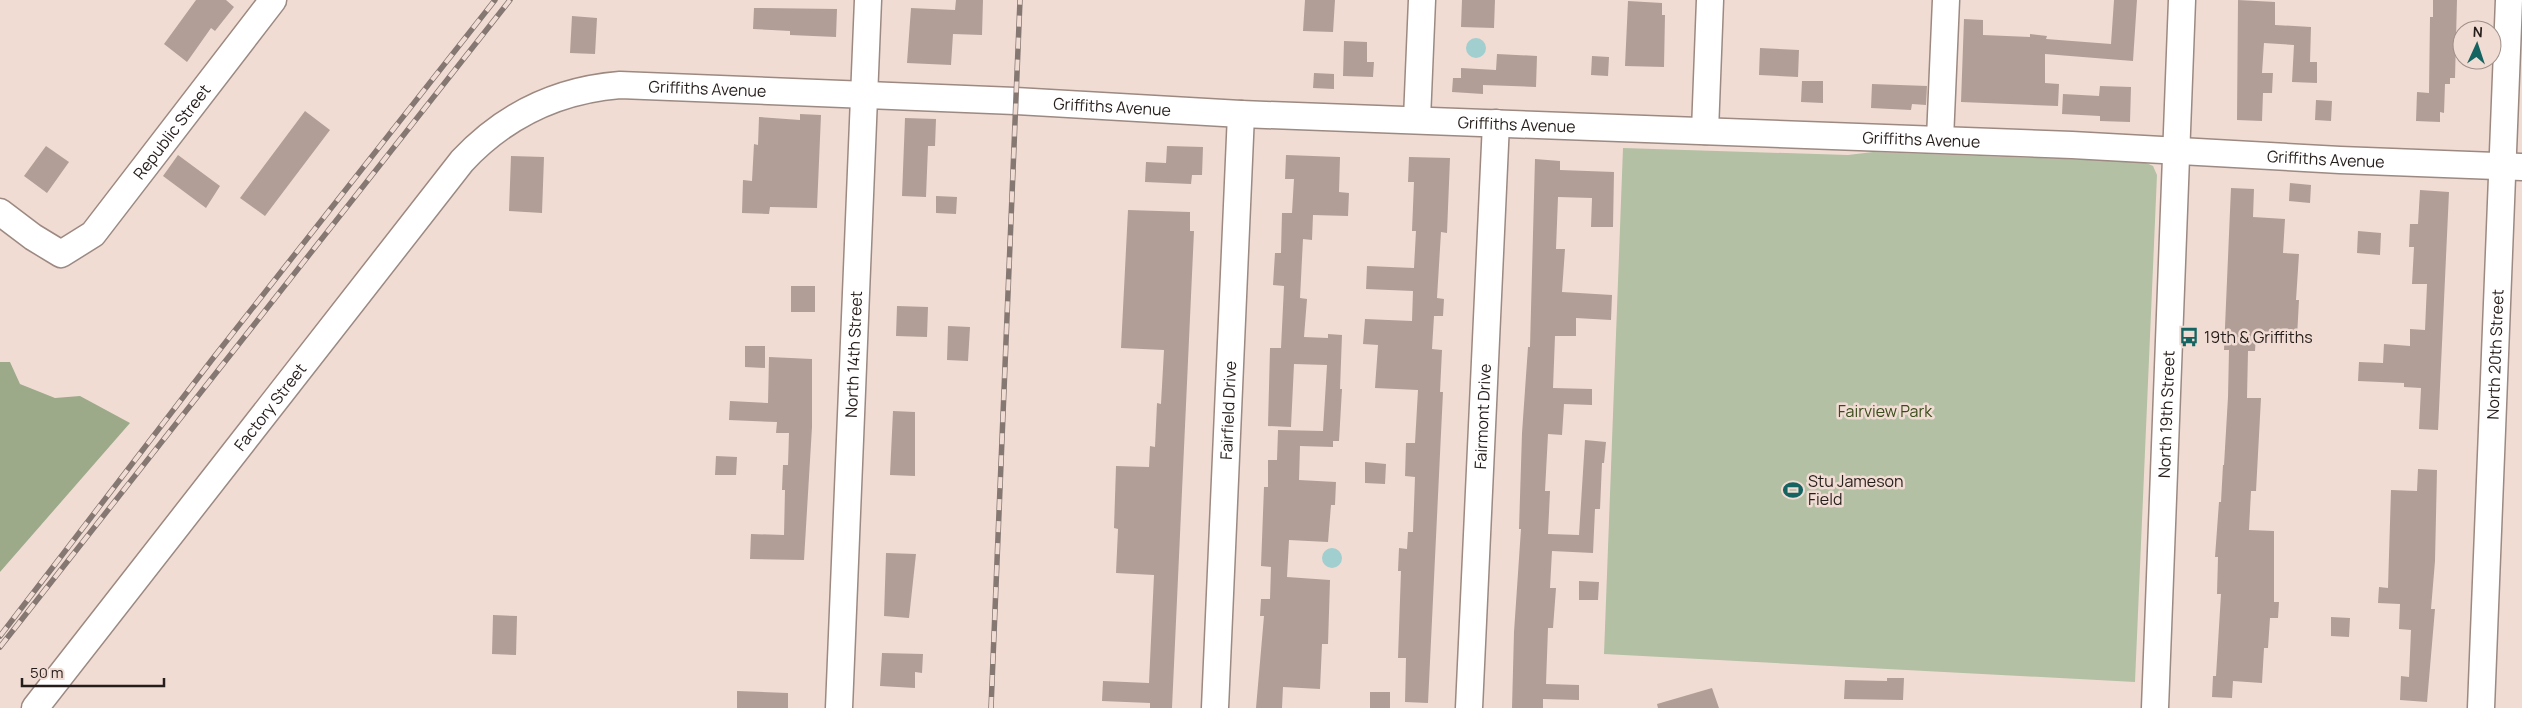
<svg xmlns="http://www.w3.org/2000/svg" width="2522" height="708" font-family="Manrope,sans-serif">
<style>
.green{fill:#b3c0a4}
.forest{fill:#9caa8a}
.water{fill:#a1cecf}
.building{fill:#b19e96}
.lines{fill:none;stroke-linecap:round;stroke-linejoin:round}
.minor-casing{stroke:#9c8981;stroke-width:29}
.minor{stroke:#fff;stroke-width:26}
.rail-casing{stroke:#857772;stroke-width:5.5}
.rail{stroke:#f1dcd4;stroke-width:4;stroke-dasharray:11;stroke-linecap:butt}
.labels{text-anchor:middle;stroke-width:5;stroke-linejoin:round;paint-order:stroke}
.street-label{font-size:16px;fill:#251d1a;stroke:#f1dcd4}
.poi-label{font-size:16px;fill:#251d1a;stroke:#f1dcd4;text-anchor:start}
.park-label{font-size:16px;fill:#3a4c1b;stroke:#f1dcd4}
</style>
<rect width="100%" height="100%" fill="#f1dcd4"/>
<!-- green -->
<path class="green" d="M1623 148 1848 155 1873 152 2144 162 2153 166 2157 175 2135 682 1604 654Z"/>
<!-- forest -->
<path class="forest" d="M0 362H10L20 384 55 398 80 396 130 423 0 572Z"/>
<!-- water -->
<path class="water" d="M1466 48a10 10 0 1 1 20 0a10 10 0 1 1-20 0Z
M1322 558a10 10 0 1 1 20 0a10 10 0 1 1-20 0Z"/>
<!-- building -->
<path class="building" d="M196 0H226L234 7 215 31 211 28 187 62 164 44Z
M956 0H983L982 35 953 34 951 65 907 63 911 8 955 10Z
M1305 0H1335L1333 32 1303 31Z
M1462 0H1495L1494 28 1461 27Z
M2114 0H2137L2133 61 2045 54V83L2059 84 2058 106 1961 102 1964 19 1983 20V35L2030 37V34L2047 36 2046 39 2111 44Z
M2238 0 2275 2V25L2311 27 2310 62H2317V83L2292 82 2294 45 2264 43 2262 73H2273L2272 93H2263L2262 121 2237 120Z
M2433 0H2457L2455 78H2450V84H2445L2444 113 2440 112V122L2416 121 2417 92 2429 93 2430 17H2433Z
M1628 1 1662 3V15H1665L1664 67 1625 66Z
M754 8 837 9 836 37 790 35V31L753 29Z
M572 16 597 18 595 54 570 53Z
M1344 41 1367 42V62H1374L1373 77 1343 76Z
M1760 48 1799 50 1798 77 1759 75Z
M1497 54 1537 56 1536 87 1483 85V94L1452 92 1453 78H1461V68L1496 70Z
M1592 56 1609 57 1608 76 1591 75Z
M1314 73 1334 74V89L1313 88Z
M1802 81H1823V103L1801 102Z
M1872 84 1927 86 1926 105 1912 104 1911 110 1871 108Z
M2100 86 2131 87 2130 122 2100 121V116L2062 114 2063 94 2099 96Z
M2316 100 2332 101 2331 121 2315 120Z
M305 111 330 130 265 216 240 198Z
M800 114 821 115 817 208 770 207 769 214 742 213 743 180 752 181 754 144 758 145 759 117 800 120Z
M905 118 936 119 935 146H928L926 197 902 196Z
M46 146 69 162 47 193 24 176Z
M1167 146 1203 147 1202 175H1192L1191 184 1145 182 1146 162 1166 163Z
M178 155 220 186 206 208 163 176Z
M1286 155 1340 157 1339 192 1349 193 1348 216 1313 215 1312 240 1303 239 1300 298 1307 299 1304 337 1328 338V334L1342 335 1340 389H1342L1339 441H1333V447L1300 446 1299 480 1336 482 1335 505H1331L1328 542 1289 540 1287 577 1330 580 1328 644H1322L1320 689 1283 687 1282 708H1256L1264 616H1260L1261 599H1270L1271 567 1261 566 1264 487H1268V460H1277L1278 430 1323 431 1327 365 1294 364 1291 427 1268 426 1270 348H1281L1284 286 1273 285 1275 253H1281L1282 213H1292L1294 179H1285Z
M511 156 544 157 542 213 509 211Z
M1409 157 1450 158 1447 233 1441 232 1437 298 1444 299 1443 316H1434L1432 349 1442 350 1440 392H1443L1428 703 1405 702 1406 658H1398L1401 571H1398L1399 548 1407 549 1408 532H1413L1415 477 1405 476 1406 443H1415L1418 390 1375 388 1378 345 1363 344 1365 319 1412 321 1413 291 1366 289 1367 266 1414 268 1416 231H1412L1414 182H1408Z
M1535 159 1560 161V170L1614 172 1613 227H1591L1592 198 1558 197 1556 249H1565L1562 292 1612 295 1611 320 1576 318V336H1555L1553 388 1592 389V405L1564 404 1562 435 1548 434 1545 491H1550L1548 534 1579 535 1585 440 1606 442 1604 463H1602L1600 509H1595L1593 553 1552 551 1550 588H1556L1553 628H1548L1546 684 1579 685V700L1543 699V708H1512L1514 632 1521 529H1519L1522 433 1528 347H1530Z
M2290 183 2311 185 2310 203 2289 201Z
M2231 188 2254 189 2253 217 2285 219 2283 253 2299 254 2296 300H2299L2297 337 2256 335 2255 351H2248L2247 398H2261L2256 491H2251L2249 530 2274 531V602H2279L2278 618H2270L2268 648H2264L2262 683 2233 681 2232 698 2212 697 2213 676H2216L2221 594H2217L2218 557H2215L2219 502H2221L2223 465H2224L2228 397 2229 350H2224Z
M2420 190 2449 192 2438 430 2419 429 2421 388 2404 387V383L2358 381 2359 362 2383 363 2384 344 2410 346V329L2425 330 2427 284H2412L2414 247H2409L2410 224H2418Z
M936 196 957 197 956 214 936 213Z
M1128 210 1190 212V231H1194L1172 708H1150V703L1102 701 1103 681 1149 683 1154 575 1116 573 1118 529 1114 528 1116 466 1149 467 1150 446 1155 447 1157 403 1161 404 1164 350 1121 348Z
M2358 231 2381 233 2380 255 2357 253Z
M791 286H815V312H791Z
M897 306 928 307 927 337 896 336Z
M948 326 970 327 968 361 947 360Z
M745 346H765V368L745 367Z
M769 357 812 359V427L804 560 750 559 751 534 784 535 785 490H782L783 465H788L789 433H776L777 422 729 420 730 401 768 403Z
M893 411 915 412V476L890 475Z
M716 456 737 457 736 475H715Z
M1365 462 1386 464 1385 484 1365 483Z
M2418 469 2437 470 2435 561 2431 609H2435L2427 702 2400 700 2401 676 2409 677 2411 630 2399 629 2400 604 2378 603 2379 587 2388 588 2391 490 2417 491Z
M886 553 916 554 909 618 884 616Z
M1579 581 1599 582 1598 600H1579Z
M493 615 517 616 516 655 492 654Z
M2331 617 2350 618 2349 637 2331 636Z
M882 653 923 654 922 673 915 672V688L880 686Z
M1887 678H1904L1903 700 1844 699 1845 680 1887 681Z
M1712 688 1719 708H1658L1657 704Z
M737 691 788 693V708H737Z
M1370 692H1390V708H1370Z"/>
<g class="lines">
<defs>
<g id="minor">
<path d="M1417 119 1422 0"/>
<path d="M1705 131 1710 0"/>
<path d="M1940 139 1946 0"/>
<path id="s1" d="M0 212 33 237 61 254 93 234 273 0"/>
<path id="s2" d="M35 708 462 161C505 115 558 90 620 85L1015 101 1241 114 2072 145 2340 160 2522 167"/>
<path id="s3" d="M839 708 868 0"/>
<path id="s4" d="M1215 708 1241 114"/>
<path id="s5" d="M1469 708 1496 123"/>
<path id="s6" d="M2155 708 2182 0"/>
<path id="s7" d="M2481 708 2509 0"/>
</g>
</defs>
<!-- minor casing -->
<use href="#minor" class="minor-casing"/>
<!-- minor -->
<use href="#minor" class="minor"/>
<defs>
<path id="rail" d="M0 636 214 357 495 0
M0 647 510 0
M991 708 1020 0"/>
</defs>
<!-- rail casing -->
<use href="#rail" class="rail-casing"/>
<!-- rail -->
<use href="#rail" class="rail"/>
</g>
<!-- icons -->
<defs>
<symbol id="bus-bare" viewBox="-9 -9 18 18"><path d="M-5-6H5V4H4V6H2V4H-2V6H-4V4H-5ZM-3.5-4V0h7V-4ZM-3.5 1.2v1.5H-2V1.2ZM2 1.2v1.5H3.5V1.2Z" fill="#156461" stroke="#f1dcd4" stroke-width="2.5" paint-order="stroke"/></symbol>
<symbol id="stadium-bare" viewBox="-9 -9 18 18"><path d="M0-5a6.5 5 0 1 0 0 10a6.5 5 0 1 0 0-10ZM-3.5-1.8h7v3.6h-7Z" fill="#156461" stroke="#f1dcd4" stroke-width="2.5" paint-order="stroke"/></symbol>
</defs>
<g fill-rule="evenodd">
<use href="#bus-bare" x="2175" y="323" width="28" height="28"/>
<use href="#stadium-bare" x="1779" y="476" width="28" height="28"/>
</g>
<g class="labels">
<!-- street labels -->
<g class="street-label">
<text dy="6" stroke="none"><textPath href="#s2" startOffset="961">Griffiths Avenue</textPath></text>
<text dy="6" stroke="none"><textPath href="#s2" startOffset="1366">Griffiths Avenue</textPath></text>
<text dy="6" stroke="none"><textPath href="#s2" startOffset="1771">Griffiths Avenue</textPath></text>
<text dy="6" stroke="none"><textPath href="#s1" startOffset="241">Republic Street</textPath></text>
<text dy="6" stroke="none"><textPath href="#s2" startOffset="2176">Griffiths Avenue</textPath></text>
<text dy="6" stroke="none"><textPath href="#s2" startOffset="2581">Griffiths Avenue</textPath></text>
<text dy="6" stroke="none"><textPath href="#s3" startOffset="354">North 14th Street</textPath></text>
<text dy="6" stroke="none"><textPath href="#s7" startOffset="354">North 20th Street</textPath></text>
<text dy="6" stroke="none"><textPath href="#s2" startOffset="382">Factory Street</textPath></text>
<text dy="6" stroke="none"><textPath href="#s4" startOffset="298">Fairfield Drive</textPath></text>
<text dy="6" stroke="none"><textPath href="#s6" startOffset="294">North 19th Street</textPath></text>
<text dy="6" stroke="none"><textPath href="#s5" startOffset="292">Fairmont Drive</textPath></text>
</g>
<!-- poi labels -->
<g class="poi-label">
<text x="2204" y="343">19th &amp; Griffiths</text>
<text x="1808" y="487">Stu Jameson<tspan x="1808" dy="18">Field</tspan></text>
</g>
<!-- park labels -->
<g class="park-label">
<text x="1885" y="417">Fairview Park</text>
</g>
</g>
<!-- north arrow -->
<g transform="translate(2477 45) rotate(3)"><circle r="24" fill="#f1dcd4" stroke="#9f908a"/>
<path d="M0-4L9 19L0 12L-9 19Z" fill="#156461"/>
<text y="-8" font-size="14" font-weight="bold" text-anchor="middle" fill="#251d1a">N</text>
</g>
<!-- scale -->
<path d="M22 678v8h142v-8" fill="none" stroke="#251d1a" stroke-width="2.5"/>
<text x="30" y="678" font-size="15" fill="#251d1a" stroke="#f1dcd4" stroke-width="4" paint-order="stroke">50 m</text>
</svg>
